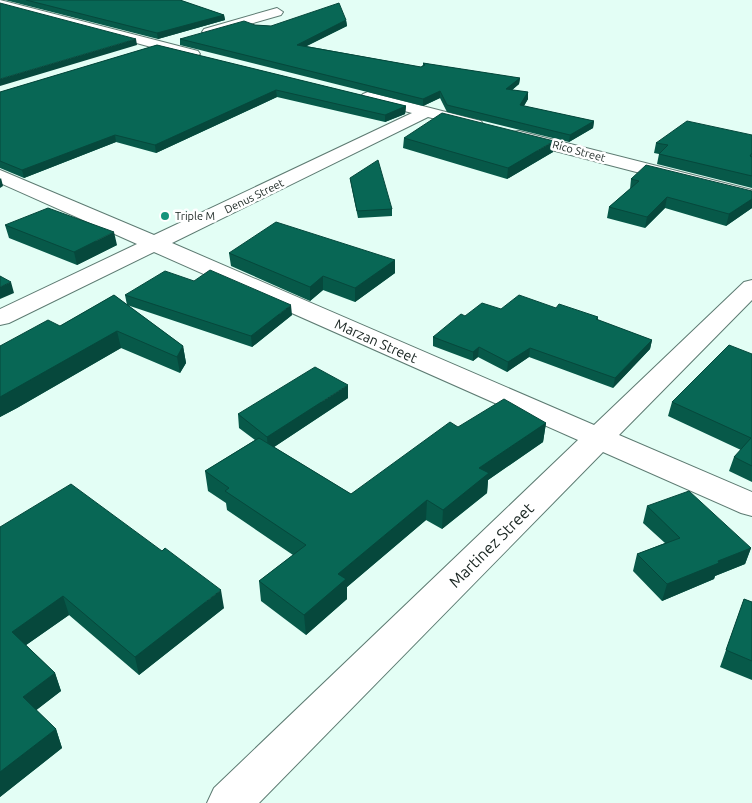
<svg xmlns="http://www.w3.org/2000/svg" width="752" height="803" font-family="Ubuntu,sans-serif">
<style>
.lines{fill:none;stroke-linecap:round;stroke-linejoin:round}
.minor-casing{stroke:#5d7b72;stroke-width:2}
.minor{fill:#fff;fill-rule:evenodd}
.wall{fill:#075949}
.shaded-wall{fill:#06483c}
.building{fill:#086755;stroke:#06483c}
.poi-dot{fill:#16937b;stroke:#fff;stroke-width:2}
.labels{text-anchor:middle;stroke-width:5;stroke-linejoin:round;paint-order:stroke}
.far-street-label{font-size:11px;fill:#17231f;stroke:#fff}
.far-poi-label{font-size:11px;fill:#17231f;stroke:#fff;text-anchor:start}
.street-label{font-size:14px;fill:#17231f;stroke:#fff}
.near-street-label{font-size:16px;fill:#17231f;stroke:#fff}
</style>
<rect width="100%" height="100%" fill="#e3fef5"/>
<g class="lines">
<defs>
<path id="minor" d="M0 0 198 51 200 54 193 58 188 57 0 6Z
M277 8 283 12 281 15 208 36 202 32 204 29Z
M368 92 481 121 483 124 481 127 475 129 428 117 172 243 594 425 744 282 752 280V300L619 435 752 492V516L741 513 603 452 259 803H207L214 788 578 440 154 252 9 323 0 325V309L137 244 0 183V170L154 235 412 113 363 100 360 97 363 94Z
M519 131 752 190V202L513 140 511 136 513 132Z"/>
</defs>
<!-- minor casing -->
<use href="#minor" class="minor-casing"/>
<!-- minor -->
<use href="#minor" class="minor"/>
</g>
<!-- wall -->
<path class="wall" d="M5 0H180L224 15 225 20 158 39Z
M346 20 347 26 306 46 421 67 423 65V63L520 78 519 84 512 90 528 92V99L524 106 594 121 593 128 569 142 447 112 440 98 423 106 180 45V39L255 25 271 26Z
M157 45 406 106 405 114 385 122 277 97 156 153 116 142 24 178 0 168V92Z
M752 135V188L657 164 659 154 654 153 656 143Z
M404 138 553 152 507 179 403 148Z
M350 178 392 209V216L358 218 351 184Z
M631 179 752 191V208L726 226 665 208 645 228 607 218 609 207 630 189Z
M5 225 117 245 77 265 9 238Z
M229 253 395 260V273L355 302 323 290 310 301 231 266Z
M114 295 183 346 186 363 180 373 121 348 17 408 0 417V346L60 326Z
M125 295 292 315 252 347 127 305Z
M556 308 598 317V320L652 340 650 349 613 388 529 357 507 372 478 357 473 361 433 346V337L465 316 501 309Z
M752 354V482L729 471 734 457 741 450 668 416 672 402Z
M348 398 274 447 351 494 458 427 546 423 543 442 488 480 487 493 442 529 426 520 347 587V599L306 635 261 601 259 581 293 555 227 510 226 503 208 491 205 471 255 440 239 428 238 414Z
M647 506 751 548 745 564 715 576 714 579 662 601 633 571 637 554 665 543 643 523Z
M0 527 224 608 139 675 69 615 26 645 55 673 61 691 36 710 56 729 62 748 0 797Z
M744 599 752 602V680L720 667Z"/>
<!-- shaded-wall -->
<path class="shaded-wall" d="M224 15 225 20 158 39 157 33Z
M346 20 347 26 297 51V45Z
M136 39 137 45 0 86V79Z
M520 78 519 84 505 96 506 89Z
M276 90 277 97 156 153 155 145Z
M440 91V98L423 106V99Z
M528 92V99L520 112V105Z
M406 106 405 114 385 122V115Z
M594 121 593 128 569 142 570 135Z
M115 135 116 142 24 178 22 170Z
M554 141 553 152 507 179 508 168Z
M1 178 3 186 0 188V179Z
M667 197 665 208 645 228 647 217Z
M752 199V208L726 226 729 214Z
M114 232 117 245 77 265 74 252Z
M395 260V273L355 302V288Z
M323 276V290L310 301V287Z
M11 282 14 293 0 299V287Z
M291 305 292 315 252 347 251 336Z
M117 331 121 348 17 408 0 417V397Z
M652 340 650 349 613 388 615 378Z
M183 346 186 363 180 373 177 357Z
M479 347 478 357 473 361V352Z
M530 348 529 357 507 372 508 362Z
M348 385V398L268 451 267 437Z
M546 423 543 442 488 480 487 493 442 529 443 510 479 468Z
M427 500 426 520 347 587V599L306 635 304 615 338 574Z
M751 548 745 564 715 576 714 579 662 601 667 584 718 561Z
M221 590 224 608 139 675 135 657Z
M63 596 69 615 19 650 12 632Z
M55 673 61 691 30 715 23 697Z
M56 729 62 748 0 797V772Z"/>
<!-- building -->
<path class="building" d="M26 0H180L224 15 157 33Z
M0 3 136 39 0 79Z
M339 3 346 20 297 45 421 67 425 65 423 63 520 78 506 89 528 92 520 105 594 121 570 135 447 105 440 91 423 99 180 39 244 21 255 25 271 26Z
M157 45 406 106 385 115 276 90 155 145 115 135 22 170 0 161V92Z
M442 113 554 141 508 168 404 138Z
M687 121 752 135V153L750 156 752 157V176L659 154 668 145 656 143Z
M378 160 392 209 357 211 350 178Z
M646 165 752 191V199L729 214 667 197 647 217 609 207 639 181 631 179Z
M48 208 114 232 74 252 5 225Z
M276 222 395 260 355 288 323 276 310 287 229 253Z
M210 270 291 305 251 336 125 295 165 271 194 281Z
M0 276 11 282 0 287Z
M114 295 183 346 177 357 117 331 0 397V346L48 320 60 326Z
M519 295 556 308 559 304 598 317 596 319 652 340 615 378 530 348 508 362 479 347 473 352 433 337 461 314 465 316 482 303 501 309Z
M729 345 752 354V466L734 457 751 438 672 402Z
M315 367 348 385 267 437 238 414Z
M504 399 546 423 479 468 489 473 443 510 427 500 338 574 346 579 304 615 259 581 306 545 225 491 229 488 205 471 259 438 351 494 450 422 458 427Z
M71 484 162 551 165 548 221 590 135 657 63 596 12 632 55 673 23 697 56 729 0 772V527Z
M689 491 751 548 718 561 719 563 667 584 637 554 680 538 647 506Z
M744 599 752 602V661L726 650Z"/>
<!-- markers -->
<circle class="poi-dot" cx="165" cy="216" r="5"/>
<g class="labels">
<!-- far-street labels -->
<g class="far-street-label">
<text transform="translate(579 151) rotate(15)" y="4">Rico Street</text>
<text transform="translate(254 196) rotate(-26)" y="4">Denus Street</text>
</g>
<!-- far-poi labels -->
<g class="far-poi-label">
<text x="175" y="220">Triple M</text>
</g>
<!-- street labels -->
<g class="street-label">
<text transform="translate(376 341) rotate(24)" y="5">Marzan Street</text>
</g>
<!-- near-street labels -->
<g class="near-street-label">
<text transform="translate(491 545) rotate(-45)" y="6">Martinez Street</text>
</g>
</g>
</svg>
